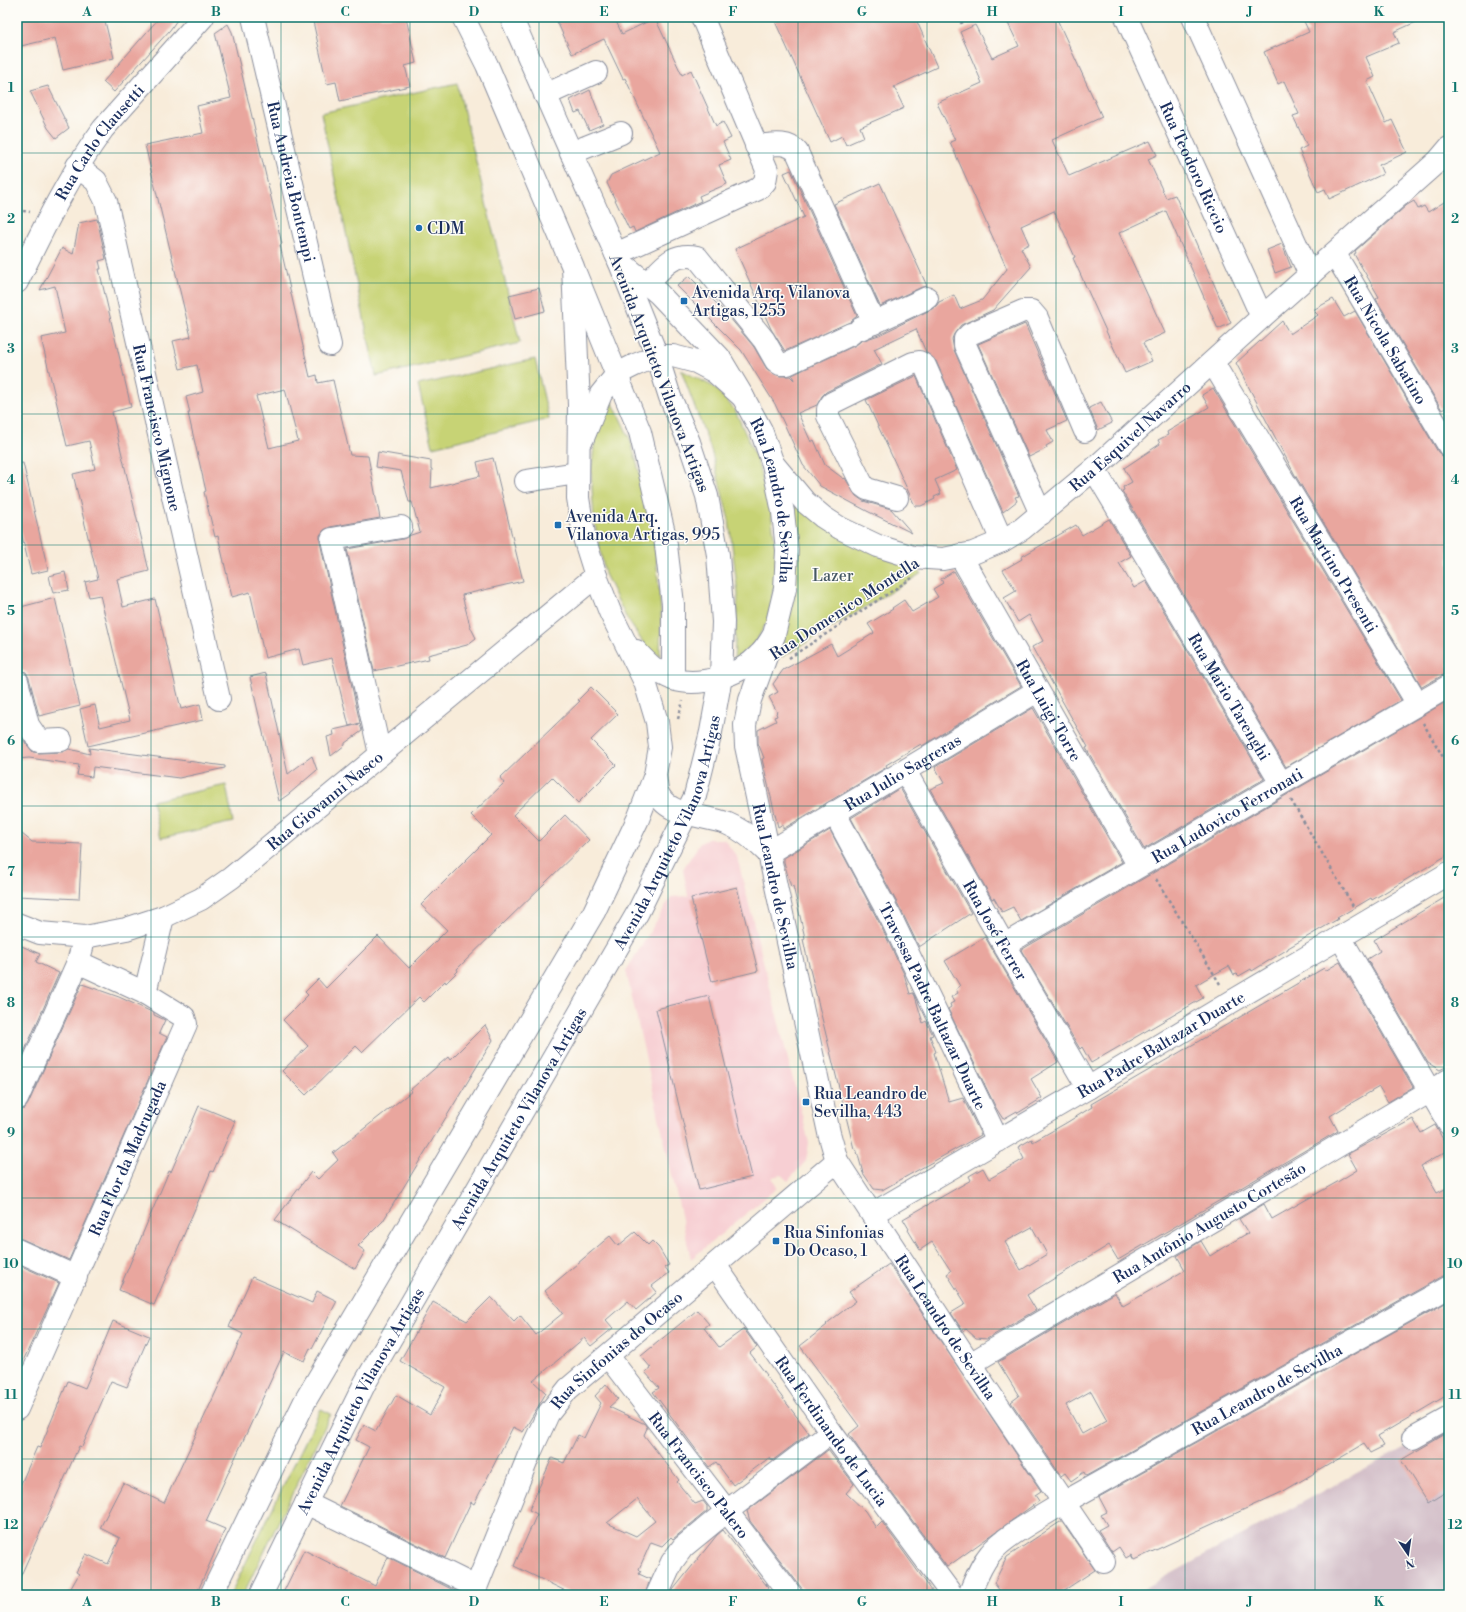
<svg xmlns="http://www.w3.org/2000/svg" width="1466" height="1612" font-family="'Libre Bodoni',serif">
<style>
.built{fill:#f7cfd3}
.industrial{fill:#d2bdc7}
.green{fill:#c7d375;stroke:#71816a}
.building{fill:#e9a69e;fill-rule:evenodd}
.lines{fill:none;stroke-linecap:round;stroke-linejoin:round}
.minor-casing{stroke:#8a8e9c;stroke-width:24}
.major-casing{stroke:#8a8e9c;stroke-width:24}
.path{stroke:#8a8e9c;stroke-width:2.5;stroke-dasharray:3 3;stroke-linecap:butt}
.minor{stroke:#fff;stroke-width:22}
.major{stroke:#fff;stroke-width:22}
.grid{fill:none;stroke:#0f766e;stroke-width:1;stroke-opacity:0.55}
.poi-dot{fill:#1f6fb2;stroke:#fdfcf7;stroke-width:1.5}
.labels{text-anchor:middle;stroke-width:3;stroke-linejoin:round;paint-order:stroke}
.street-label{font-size:16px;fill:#1b2f5e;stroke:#fdfcf7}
.poi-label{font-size:16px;fill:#1b2f5e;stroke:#fdfcf7;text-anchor:start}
.park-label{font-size:16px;fill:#465864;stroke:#fdfcf7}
.neatline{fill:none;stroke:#0f766e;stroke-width:1.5}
.grid-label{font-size:13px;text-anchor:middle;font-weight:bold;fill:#0f766e}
</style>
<rect width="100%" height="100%" fill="#fdfcf7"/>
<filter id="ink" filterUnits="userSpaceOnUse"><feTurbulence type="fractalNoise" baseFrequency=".025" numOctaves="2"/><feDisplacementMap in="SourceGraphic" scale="8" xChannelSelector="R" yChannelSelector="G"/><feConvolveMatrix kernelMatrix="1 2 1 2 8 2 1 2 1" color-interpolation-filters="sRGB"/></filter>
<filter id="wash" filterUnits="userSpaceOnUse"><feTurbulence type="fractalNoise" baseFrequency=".012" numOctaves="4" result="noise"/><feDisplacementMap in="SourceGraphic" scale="16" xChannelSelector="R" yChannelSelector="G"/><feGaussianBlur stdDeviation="0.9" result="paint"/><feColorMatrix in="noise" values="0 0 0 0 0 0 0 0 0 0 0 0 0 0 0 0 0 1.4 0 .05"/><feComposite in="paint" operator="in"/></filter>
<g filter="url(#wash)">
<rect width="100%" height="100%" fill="#f8ecda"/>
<!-- built -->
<path class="built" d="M708 839H724L737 857 809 1143 806 1161 788 1181 781 1175 772 1177 777 1188 691 1259 626 971 671 897 688 896 683 869 700 843Z"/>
<!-- industrial -->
<path class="industrial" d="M1449 1423V1595H1132Z"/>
<!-- green -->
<path class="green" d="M457 83 520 343 376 376 321 113Z
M535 359 549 419 433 447 418 385Z
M681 370 714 387 735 410 757 460 771 512 776 550 775 580 768 620 755 643 734 660 738 595 729 520 711 450Z
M609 395 630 439 646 495 656 554 661 613 660 656 646 647 626 617 605 574 594 520 591 473 596 428Z
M795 501 922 573 782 657Z
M226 785 233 822 161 838 152 801Z
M321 1409 331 1414 243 1595H230Z"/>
<g id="blocks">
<!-- building -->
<path class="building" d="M17 17H104L114 58 63 70 55 38 21 46 17 30Z
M160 17H179L170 30 114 92 103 82Z
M312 17H406L416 63 405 66 410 86 340 101 336 82 327 84Z
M555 17H614L622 34 655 18 682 75 691 70 716 126 723 122 731 138 723 142 731 160 719 165 727 184 699 196 701 201 635 232 633 227 629 229 607 183 611 175 660 152 625 78 623 79 604 39 572 54Z
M773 17H915L937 67 894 87 904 108 860 127 864 137 846 145 842 136 830 142Z
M1005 17H1056L1102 117 1052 140 1069 176 1150 141 1157 155 1148 159 1166 198 1175 195 1231 323 1218 329 1166 211 1119 233 1165 333 1143 343 1152 361 1125 373 1073 258 1075 257 1054 211 1021 226 1029 244 1021 248 1031 267 993 310 961 325 954 334 952 339 954 350 1019 496 1015 497 1017 501 1003 512 936 361 926 352 916 329 874 349 882 364 826 392 822 396 817 405 798 413 811 442 814 440 825 465 844 479 845 478 856 496 863 501 891 509 912 533 867 511 820 486 803 465 775 404 741 350 677 286 689 276 725 312 754 347 768 371 780 376H790L794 380 792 375 856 345 861 341 879 335 932 309 937 305 939 302 954 295 960 309 982 300 1007 269 950 142 955 140 937 103 982 83 960 32 975 25 992 58 1019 46Z
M1302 17H1427L1394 32 1399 43 1366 57 1375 77 1367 81 1386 123 1392 120 1407 152 1379 165 1383 174 1329 199 1325 189 1318 192 1299 150 1307 146 1293 116 1299 114 1284 81 1278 84 1264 52 1309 32Z
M228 24 232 32 282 244 280 245 310 377 317 375 318 383 333 380 350 455 368 456 380 518 330 527 324 530 320 535V542L360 723 349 726 332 658 303 665 299 649 265 658 250 592 232 597 218 536 215 537 204 492 206 491 188 413H190L186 397 203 392 197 365 180 369 173 341 191 337 145 145 203 133 197 106 231 98 215 33ZM285 389 298 441 269 448 256 396Z
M48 86 69 128 56 138 48 128 30 91Z
M590 90 603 124 589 130 580 111 575 113 570 100Z
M791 170 857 316 850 322 785 351 771 329 735 249 804 217 784 173Z
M880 183 927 286 922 287 880 306 834 204Z
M1449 199V406L1442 410 1376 299 1379 297 1354 254 1356 253 1355 251 1407 205 1414 201 1418 209 1424 206 1428 212Z
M97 219 106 259 99 261 101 269H99L131 407 112 412 149 571 117 579 123 607 155 599 181 709 200 704 203 720 88 746 80 709 95 705 100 727 130 720 100 595 89 597 85 582 98 579 73 474 95 469 89 441 67 446 41 338 65 333 55 286 40 290 62 248 73 254 79 223Z
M1282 244 1291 267 1275 273 1267 250Z
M539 288 545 311 515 319 509 295Z
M1333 299 1344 317 1355 311 1438 452 1444 457 1449 465V674L1443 675 1422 687 1295 475 1236 363 1282 321 1290 334 1318 315 1313 310Z
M1025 324 1067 421 1047 430 1053 442 1046 446 1047 448 1029 457 978 344Z
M916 376 957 470 935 480 941 494 934 497 935 499 921 506H915L866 400Z
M1213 388 1401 700 1286 767 1122 491 1124 490 1123 487 1132 482 1124 468 1160 444 1158 440 1168 435 1167 432 1209 407 1202 395Z
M1101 402 1112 423 1098 430 1089 408Z
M378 452 431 461V469H432L431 488 480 476 477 462 493 458 523 581 462 595 470 626 476 638 467 645 428 655 429 659 374 671 347 549 403 539 411 535 420 532 412 502H409L401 471 376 467Z
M23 463 48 570 31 574 19 523 17 524V464Z
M1109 519 1131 556 1119 563 1134 588 1146 581 1264 779 1144 849 1086 748 1088 747 1032 647 1043 641 1029 615 1018 622 1004 598 1016 591 1003 570 1022 559 1021 557 1076 525 1082 535Z
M954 571 1021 686 922 746 921 744 886 765 887 767 783 829V824L778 827 762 759 764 758 758 743V730L776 721 774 717 777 716 776 713 777 712 769 697 778 692 773 684 783 670 831 644 837 656 874 633 868 624 893 609 892 608 904 600 912 612 938 597 933 589 943 583 941 579Z
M65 572 69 590 53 593 49 576Z
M55 598 80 706 39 716 29 678 26 672 17 669V608Z
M266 673 288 774 312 756 317 770 289 794 279 801 250 677Z
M591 687 618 714 591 740 616 765 578 803 552 777 513 815 539 841 565 815 589 840 457 969 458 971 446 983 445 981 424 1002 419 997 362 1052 356 1046 306 1095 282 1071 308 1046 283 1020 308 995 305 992 318 979 326 988 378 936 409 968 447 930 421 905 491 835 471 815 504 783 500 778 580 701 578 700Z
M1449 700V854L1372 900 1371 898 1337 918 1338 919 1288 948V949L1252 971 1251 969 1239 976 1237 974 1234 975 1229 966 1204 980 1196 985 1203 998 1091 1063 1082 1047 1080 1049 1021 950Z
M1033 708 1122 862 1021 921 1013 907 1002 912 994 898 992 899 930 789 944 783 935 767Z
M360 724 362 731 345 743V745L331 756 327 737 334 735 333 730Z
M17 738 22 739 33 752 39 753 62 752 69 749 90 754 89 748 225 766V768L179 778 93 767 92 777 77 775 79 765 29 758 17 759Z
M900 788 971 913 919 947 902 912 851 818Z
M17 830 32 842 82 844 79 899 17 896Z
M830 830 880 924 904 974 910 994 913 993 915 996 923 1023 926 1021 933 1035 930 1036 936 1052 934 1053 949 1102 963 1098 981 1135 882 1190 874 1189 863 1173 856 1148 854 1149 806 953 803 939 805 938 793 886 791 887 784 862V858Z
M737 887 758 971 712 982 691 898Z
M1449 895V1065L1440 1070 1428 1063 1367 959 1380 951 1374 940Z
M985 937 1058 1062 1031 1079 1042 1098 1018 1113 1017 1111 1003 1119 996 1108 948 1009 951 1007 950 1004 954 1002 951 997 958 993 956 989 960 986 945 961Z
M17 944 40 954 36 962 59 973 17 1068Z
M1340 962 1413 1087 1388 1102 1379 1087 1353 1102 1330 1116 1338 1131 1118 1260 1109 1245 1083 1261 1027 1295 1036 1310 987 1339 976 1338 966 1329 963 1331 951 1313 966 1304 947 1274 951 1271 932 1242 920 1250 908 1230 909 1229 903 1219 971 1180 969 1176 983 1168 989 1179 1024 1159 1018 1147 1032 1139 1033 1142 1066 1123 1092 1107 1091 1104 1324 968 1325 971ZM1032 1227 1047 1254 1021 1270 1005 1242Z
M82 984 119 997 154 1013V1015L165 1020 159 1033 167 1037 69 1260 22 1239 17 1238V1111L24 1109 28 1104Z
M709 996 752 1177 699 1190 656 1009Z
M485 1025 493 1040 383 1221 358 1246 365 1251 355 1269 275 1220 311 1172 318 1179 338 1160 333 1153 412 1091 410 1090 448 1057 450 1060Z
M199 1106 235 1121 213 1172 211 1171 154 1305 119 1290 161 1190 169 1171 171 1172Z
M1413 1119 1421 1133 1435 1125 1449 1150 1421 1166 1437 1193 1449 1187V1275L1443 1276 1086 1476 1084 1472 1071 1481 1065 1473 1061 1476 1011 1402 1019 1396 998 1362 1115 1293 1123 1306 1165 1282 1185 1270 1177 1256 1201 1241 1210 1256 1224 1247 1248 1233 1239 1219 1264 1204 1272 1219 1339 1181 1357 1170 1348 1154ZM1091 1391 1107 1420 1082 1434 1066 1405Z
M635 1232 648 1245 652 1241 659 1248 669 1265 665 1267 669 1273 652 1286 657 1292 636 1310 628 1301 606 1320 613 1328 591 1346 584 1338 533 1381 546 1393 523 1432 513 1427 474 1504 471 1502 445 1558 340 1506 369 1447 356 1440 364 1425 376 1431 396 1395 430 1415 445 1387 400 1361 433 1302 467 1321 491 1297 514 1321 520 1315 536 1335 563 1313 545 1291 610 1236 618 1246Z
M17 1264 59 1283 17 1374Z
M889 1264 1041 1491 1035 1495 1039 1501 947 1567 859 1449 849 1434 859 1426 800 1346 827 1325 826 1324 856 1301 849 1292Z
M252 1277 312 1303 317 1291 337 1301 312 1349 310 1348 304 1361 284 1352 206 1521 225 1529 196 1595H67L79 1574 76 1572 86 1554 108 1564 120 1538 100 1528 123 1483 164 1503 243 1334 229 1327Z
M1449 1301V1394L1378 1436 1384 1446 1370 1453 1364 1444 1282 1492 1134 1560 1131 1555 1126 1558 1119 1547 1112 1552 1098 1530 1107 1525 1101 1515 1107 1512 1099 1497Z
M697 1310 709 1324 704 1328 719 1347 744 1329 757 1347 750 1353 767 1375 766 1376 809 1433 772 1461 770 1457 733 1485 716 1462 709 1467 653 1392 659 1388 645 1372 651 1368 641 1356Z
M113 1321 149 1336 127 1387 111 1381 82 1447 79 1446 17 1584V1493L37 1447 40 1448 68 1381 85 1388Z
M606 1384 618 1399 609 1407 645 1424 647 1428 644 1435 679 1480 677 1482 695 1504 703 1501 707 1506V1511L673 1539 671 1537 662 1546 651 1542 639 1569 641 1571 639 1574 650 1579 645 1595H574L514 1566 537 1514 529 1510 552 1458 564 1463 578 1435 584 1438 601 1403 595 1396ZM637 1499 655 1521 636 1536 607 1523Z
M1449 1432V1490L1428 1503 1401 1460Z
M828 1450 854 1484 846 1493 865 1511 876 1528 882 1522 935 1595H807L750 1521 747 1511Z
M1060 1522H1062L1095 1570 1057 1595H1003L994 1583 1007 1557Z
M723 1530 767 1586 766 1583 769 1587 762 1595H671L673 1590 717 1535Z
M304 1550 375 1586 388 1557 461 1594V1595H282Z"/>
</g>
</g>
<g filter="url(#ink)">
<use href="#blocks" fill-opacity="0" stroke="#8a8e9c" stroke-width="1"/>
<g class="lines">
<defs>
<g id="minor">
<path id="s1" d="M253 17 330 345"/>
<path id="s2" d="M1126 17 1262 317"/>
<path d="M1193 17 1310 275"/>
<path d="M545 95 596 72"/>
<path d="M756 146C770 145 787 140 797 152L874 323"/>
<path d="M571 153 621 133"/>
<path id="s3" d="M77 166 96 181 106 201 219 699"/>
<path d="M616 254 758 189 765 182 767 170 702 17"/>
<path id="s4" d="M1335 254 1449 446"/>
<path id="s5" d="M619 261 658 293 719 357 743 397 761 430 773 464 783 512 787 550 785 589 774 635 750 700 745 725 746 746 829 1133 837 1161 970 1364 1104 1562"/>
<path d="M574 270 640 432 665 537 673 604V679"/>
<path id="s6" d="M17 282C43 229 68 177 103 129L203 17"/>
<path d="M647 284C663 267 672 252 697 257L764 340 776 361 780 364H787L851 334"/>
<path d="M860 329 927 298"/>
<path id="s7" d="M1213 363 1418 704"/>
<path id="s8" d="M775 466 805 502 823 517 840 528 878 546 913 557 943 559 973 553 1002 541 1022 529 1094 469 1262 317 1438 161 1449 148"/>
<path id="s9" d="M1094 469 1281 783"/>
<path d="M526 481 577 473"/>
<path d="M897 498 867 489 863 486 828 416V409L832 403 913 363 919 362 925 366 1002 541"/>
<path d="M1041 514 965 345V339L970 334 1023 311H1031L1037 318 1085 431"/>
<path id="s10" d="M960 555 1139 866"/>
<path d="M17 681 28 725 39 741 61 740"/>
<path d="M380 754 332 539 401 527"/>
<path id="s11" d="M905 771 1004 945 1088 1088"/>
<path id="s12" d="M834 812 891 918 998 1141"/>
<path id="s13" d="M768 853 1037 691"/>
<path id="s14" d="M17 924 40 933 85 937 126 929 163 917 201 899 231 878 596 576"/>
<path d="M1340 937 1449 1124"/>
<path id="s15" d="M1004 945 1449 686"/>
<path d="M145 993 163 917"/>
<path d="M17 1099 78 962 82 948"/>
<path id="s16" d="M872 1214 1088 1088 1231 1002 1449 873"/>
<path d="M17 1250 76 1277"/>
<path id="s17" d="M715 1265 831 1432 952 1595"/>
<path id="s18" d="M608 1356 791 1595"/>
<path id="s19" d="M970 1364 1449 1080"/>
<path id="s20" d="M17 1409 186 1024 184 1017 145 993 78 962"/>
<path d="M1413 1438 1449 1418"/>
<path d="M306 1503 476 1587"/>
<path id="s21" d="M473 1595 529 1455 548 1414 568 1389 837 1161"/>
<path d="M657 1595 672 1562 683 1547 727 1511 831 1432"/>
<path id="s22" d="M969 1595C975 1581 980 1566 990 1554 1004 1536 1043 1516 1063 1503L1449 1287"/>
</g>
<g id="major">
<path d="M583 438 601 394 617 374 635 365 657 356H673L696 362 715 372 743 397"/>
<path d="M636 651C647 663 657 673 673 679 698 688 741 675 759 655 765 650 769 642 774 635"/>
<path d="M655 775C656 779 656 785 657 790 663 816 704 815 726 823 743 830 755 840 768 853"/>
<path d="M211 1595 305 1401 594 912 638 819 655 775 660 747 657 722 645 682 610 612 596 576 585 541 578 498 579 405 573 267 487 65 463 17"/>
<path id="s23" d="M261 1595 365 1383 638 912 695 796 711 732 721 677 723 622 718 555 707 496 689 442 670 397 657 356 619 261 511 17"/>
</g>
</defs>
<!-- minor casing -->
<use href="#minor" class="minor-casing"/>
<!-- major casing -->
<use href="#major" class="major-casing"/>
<!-- path -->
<path class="path" d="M958 17 961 23 976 17
M17 210 30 212
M789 658 912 578
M678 719 683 701
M1423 723 1449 767
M1291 800 1353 906
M1156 879 1220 984"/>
<!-- minor -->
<use href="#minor" class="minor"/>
<!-- major -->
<use href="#major" class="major"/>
</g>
</g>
<!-- grid -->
<path class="grid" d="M151 17V1595M281 17V1595M410 17V1595M539 17V1595M668 17V1595M798 17V1595M927 17V1595M1056 17V1595M1185 17V1595M1315 17V1595M17 153H1449M17 283H1449M17 414H1449M17 545H1449M17 675H1449M17 806H1449M17 937H1449M17 1067H1449M17 1198H1449M17 1329H1449M17 1459H1449"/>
<!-- markers -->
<g class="poi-dot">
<circle cx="419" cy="228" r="4"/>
<rect x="680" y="297" width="8" height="8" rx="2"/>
<rect x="554" y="521" width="8" height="8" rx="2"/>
<rect x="802" y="1098" width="8" height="8" rx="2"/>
<rect x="772" y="1237" width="8" height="8" rx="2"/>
</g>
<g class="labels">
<!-- street labels -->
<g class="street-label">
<text dy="6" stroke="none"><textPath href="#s6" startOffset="163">Rua Carlo Clausetti</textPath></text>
<text dy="6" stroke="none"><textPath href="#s2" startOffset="165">Rua Teodoro Riccio</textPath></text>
<text dy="6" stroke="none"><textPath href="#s1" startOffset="169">Rua Andreia Bontempi</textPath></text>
<text dy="6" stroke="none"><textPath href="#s4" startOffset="100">Rua Nicola Sabatino</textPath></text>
<text transform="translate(660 373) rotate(69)" y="6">Avenida Arquiteto Vilanova Artigas</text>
<text dy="6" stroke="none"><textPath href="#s3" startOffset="279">Rua Francisco Mignone</textPath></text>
<text dy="6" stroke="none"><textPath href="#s8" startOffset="427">Rua Esquivel Navarro</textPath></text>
<text dy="6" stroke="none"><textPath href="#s5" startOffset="295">Rua Leandro de Sevilha</textPath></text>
<text dy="6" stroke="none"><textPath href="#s7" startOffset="235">Rua Martino Presenti</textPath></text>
<text transform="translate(844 608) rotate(-33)" y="6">Rua Domenico Montella</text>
<text dy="6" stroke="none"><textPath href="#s9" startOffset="265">Rua Mario Tarenghi</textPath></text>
<text dy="6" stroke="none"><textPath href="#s10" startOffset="179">Rua Luigi Torre</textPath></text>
<text dy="6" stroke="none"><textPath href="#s13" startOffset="157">Rua Julio Sagreras</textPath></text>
<text dy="6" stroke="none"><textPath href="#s14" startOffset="351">Rua Giovanni Nasco</textPath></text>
<text dy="6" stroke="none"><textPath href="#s15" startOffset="258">Rua Ludovico Ferronati</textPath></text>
<text dy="6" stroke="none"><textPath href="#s23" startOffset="866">Avenida Arquiteto Vilanova Artigas</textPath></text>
<text dy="6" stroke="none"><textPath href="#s5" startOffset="692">Rua Leandro de Sevilha</textPath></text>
<text dy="6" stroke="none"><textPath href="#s11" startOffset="183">Rua José Ferrer</textPath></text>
<text dy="6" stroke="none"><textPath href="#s12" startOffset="218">Travessa Padre Baltazar Duarte</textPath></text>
<text dy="6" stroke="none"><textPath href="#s16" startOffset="335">Rua Padre Baltazar Duarte</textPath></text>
<text dy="6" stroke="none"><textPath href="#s23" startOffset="542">Avenida Arquiteto Vilanova Artigas</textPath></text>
<text dy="6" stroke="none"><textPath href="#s20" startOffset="274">Rua Flor da Madrugada</textPath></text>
<text dy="6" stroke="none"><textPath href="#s19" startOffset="278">Rua Antônio Augusto Cortesão</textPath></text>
<text dy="6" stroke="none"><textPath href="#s5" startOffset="1172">Rua Leandro de Sevilha</textPath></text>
<text dy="6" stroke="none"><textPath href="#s21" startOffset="290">Rua Sinfonias do Ocaso</textPath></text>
<text dy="6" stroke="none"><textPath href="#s22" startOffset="369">Rua Leandro de Sevilha</textPath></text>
<text dy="6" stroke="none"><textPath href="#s23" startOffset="218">Avenida Arquiteto Vilanova Artigas</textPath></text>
<text dy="6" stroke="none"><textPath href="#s17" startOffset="203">Rua Ferdinando de Lucia</textPath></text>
<text dy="6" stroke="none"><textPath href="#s18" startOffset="150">Rua Francisco Palero</textPath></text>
</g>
<!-- poi labels -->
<g class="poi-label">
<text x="427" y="234">CDM</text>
<text x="692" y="298">Avenida Arq. Vilanova<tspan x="692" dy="18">Artigas, 1255</tspan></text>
<text x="566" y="522">Avenida Arq.<tspan x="566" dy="18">Vilanova Artigas, 995</tspan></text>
<text x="814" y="1099">Rua Leandro de<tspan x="814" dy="18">Sevilha, 443</tspan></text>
<text x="784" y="1238">Rua Sinfonias<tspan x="784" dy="18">Do Ocaso, 1</tspan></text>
</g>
<!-- park labels -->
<g class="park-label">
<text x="833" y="581">Lazer</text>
</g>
</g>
<!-- margin -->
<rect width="1466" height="1612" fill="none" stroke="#fdfcf7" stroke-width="44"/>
<!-- north arrow -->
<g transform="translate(1408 1554) rotate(167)" stroke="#fdfcf7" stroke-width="3" paint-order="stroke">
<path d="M0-3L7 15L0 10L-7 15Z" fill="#1b2f5e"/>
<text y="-6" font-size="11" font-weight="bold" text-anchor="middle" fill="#1b2f5e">N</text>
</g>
<rect x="22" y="22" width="1422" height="1568" class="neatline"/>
<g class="grid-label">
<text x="87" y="16">A</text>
<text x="216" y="16">B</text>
<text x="345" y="16">C</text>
<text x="474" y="16">D</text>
<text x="604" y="16">E</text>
<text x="733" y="16">F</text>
<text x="862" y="16">G</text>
<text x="992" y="16">H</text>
<text x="1121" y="16">I</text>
<text x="1250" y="16">J</text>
<text x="1379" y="16">K</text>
<text x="11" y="92">1</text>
<text x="1455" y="92">1</text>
<text x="11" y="223">2</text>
<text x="1455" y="223">2</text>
<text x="11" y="353">3</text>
<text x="1455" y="353">3</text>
<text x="11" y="484">4</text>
<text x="1455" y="484">4</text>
<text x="11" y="615">5</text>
<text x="1455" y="615">5</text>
<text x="11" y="745">6</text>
<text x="1455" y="745">6</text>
<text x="11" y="876">7</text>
<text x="1455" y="876">7</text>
<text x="11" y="1007">8</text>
<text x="1455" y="1007">8</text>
<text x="11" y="1137">9</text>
<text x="1455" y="1137">9</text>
<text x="11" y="1268">10</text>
<text x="1455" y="1268">10</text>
<text x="11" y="1399">11</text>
<text x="1455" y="1399">11</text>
<text x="11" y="1529">12</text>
<text x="1455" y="1529">12</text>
<text x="87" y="1606">A</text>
<text x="216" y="1606">B</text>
<text x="345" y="1606">C</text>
<text x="474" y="1606">D</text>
<text x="604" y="1606">E</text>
<text x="733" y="1606">F</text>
<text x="862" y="1606">G</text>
<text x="992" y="1606">H</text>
<text x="1121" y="1606">I</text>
<text x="1250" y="1606">J</text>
<text x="1379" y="1606">K</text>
</g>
</svg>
